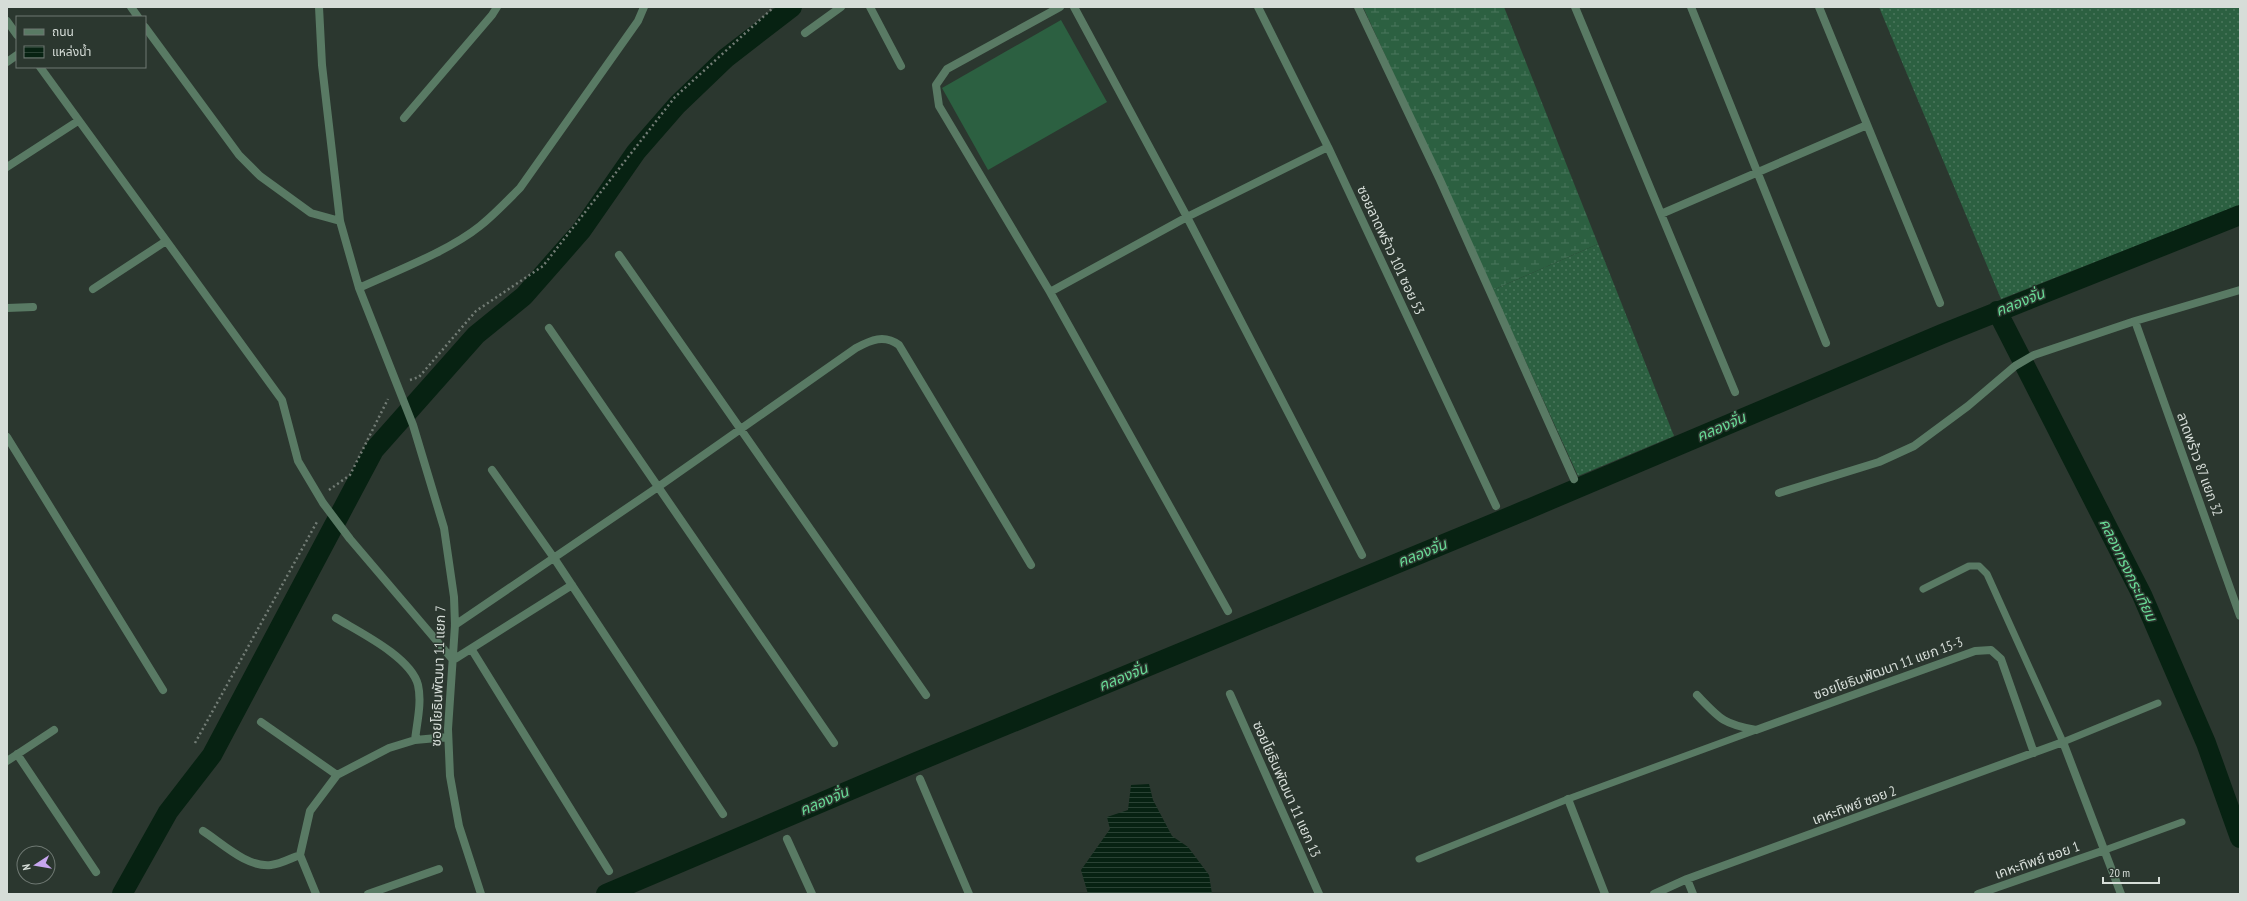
<svg xmlns="http://www.w3.org/2000/svg" width="2247" height="901" font-family="'PT Sans Narrow','Noto Sans Thai',sans-serif">
<style>
.grass{fill:url(#grass-dots)}
.wetland{fill:url(#wetland-marsh)}
.garden{fill:#2c6041}
.water{fill:url(#water-rules)}
.lines{fill:none;stroke-linecap:round;stroke-linejoin:round}
.canal{stroke:#072212;stroke-width:20}
.path{stroke:#737d76;stroke-width:2.5;stroke-dasharray:2 3;stroke-linecap:butt}
.lane{stroke:#597a64;stroke-width:7}
.street{stroke:#597a64;stroke-width:8}
.labels{text-anchor:middle;stroke-width:3;stroke-linejoin:round;paint-order:stroke}
.street-label{font-size:14px;fill:#d6ddd8;stroke:#2b372f}
.water-label{font-size:15px;font-style:italic;fill:#69dc97;stroke:#2b372f}
</style>
<defs>
<pattern id="grass-dots" width="8" height="8" patternUnits="userSpaceOnUse"><rect width="8" height="8" fill="#2c6041"/><path d="M2 2h.1M6 6h.1" fill="none" stroke="#4a765c" stroke-width="1.8" stroke-linecap="round"/></pattern>
<pattern id="wetland-marsh" width="20" height="14" patternUnits="userSpaceOnUse"><rect width="20" height="14" fill="#2c6041"/><path d="M1 5h8M5 5V1M11 12h8M15 12V8" fill="none" stroke="#4a765c"/></pattern>
<pattern id="water-rules" width="6" height="5" patternUnits="userSpaceOnUse"><rect width="6" height="5" fill="#072212"/><path d="M0 2.5h6" fill="none" stroke="#2a4234"/></pattern>
</defs>
<rect width="100%" height="100%" fill="#2b372f"/>
<!-- grass -->
<path class="grass" d="M1879 7H2240V205L2001 299Z
M1598 244 1674 436 1578 476 1493 290Z"/>
<!-- wetland -->
<path class="wetland" d="M1363 7H1504L1598 244 1493 290Z"/>
<!-- garden -->
<path class="garden" d="M1061 20 1107 102 988 170 942 88Z"/>
<!-- water -->
<path class="water" d="M1149 784 1153 800 1172 836 1188 847 1209 875 1212 894H1088L1081 870 1110 829 1107 817 1128 810 1131 785Z"/>
<g class="lines">
<!-- canal -->
<path class="canal" d="M1997 311 2142 595 2206 743 2240 838
M122 894 168 812 212 755 374 450 476 335 524 296 581 231 636 152 677 105 726 58 792 7
M606 894 914 763 1514 515 1942 334 2240 215"/>
<!-- path -->
<path class="path" d="M410 380 419 377 476 311 543 266 675 97 774 7
M329 490 350 475 388 399
M195 743 318 520"/>
<!-- lane -->
<path class="lane" d="M1923 589 1969 566H1979L1987 574 2063 742 2158 703
M2105 850 2182 822
M1419 859 1568 799 1756 730"/>
<!-- street -->
<path class="street" d="M131 7 138 17
M319 7 322 65 340 221 359 288 413 425 444 528 454 597 455 625 448 729 450 776 459 826 481 894
M870 7 901 66
M1060 7 947 69 936 85 939 106 1050 292 1228 611
M1074 7 1187 217 1362 555
M1258 7 1328 147 1496 506
M1358 7 1440 180 1574 479
M1575 7 1735 392
M1691 7 1826 343
M1819 7 1940 303
M7 21 17 35
M145 27 239 155 260 176 311 213 340 221
M805 33 841 7
M7 62 17 55
M40 67 282 400 298 461 323 503 350 539 453 660 572 585
M404 118 492 15 497 7
M7 167 78 121
M1661 214 1867 125
M619 255 926 695
M359 288C396 271 449 251 480 226 494 215 507 201 520 188L638 21 644 7
M93 289 166 241
M1050 292 1187 217 1328 147
M7 308 33 307
M2135 321 2240 616
M549 328 834 743
M7 437 163 690
M492 470 554 558 723 814
M1779 493 1879 462 1914 446 1968 406 2015 366 2034 355 2135 321 2240 290
M336 618C359 632 411 657 418 685 422 702 417 722 415 740
M455 625 658 487 856 348C871 340 884 334 899 345L1031 565
M472 650 609 871
M1230 694 1319 894
M1697 695C1720 719 1723 724 1756 730L1975 651 1991 650 2001 659 2034 753
M261 722 337 775
M17 754 96 872
M7 761 54 730
M920 779 969 894
M1568 799 1605 894
M203 831C222 843 247 868 271 865 281 864 291 858 300 855L310 811 337 775 389 748 415 740 448 737
M787 839 812 894
M300 855 316 894
M1687 879 1693 894
M368 894 439 869
M1654 894 1687 879 2063 742 2121 894
M1978 894 2105 850"/>
</g>
<g class="labels">
<!-- street labels -->
<g class="street-label">
<text transform="translate(1391 250) rotate(65)" y="5">ซอยลาดพร้าว 101 ซอย 53</text>
<text transform="translate(2200 464) rotate(70)" y="5">ลาดพร้าว 87 แยก 32</text>
<text transform="translate(1888 668) rotate(-20)" y="5">ซอยโยธินพัฒนา 11 แยก 15-3</text>
<text transform="translate(438 676) rotate(-88)" y="5">ซอยโยธินพัฒนา 11 แยก 7</text>
<text transform="translate(1287 789) rotate(66)" y="5">ซอยโยธินพัฒนา 11 แยก 13</text>
<text transform="translate(1854 805) rotate(-20)" y="5">เคหะทิพย์ ซอย 2</text>
<text transform="translate(2037 860) rotate(-19)" y="5">เคหะทิพย์ ซอย 1</text>
</g>
<!-- water labels -->
<g class="water-label">
<text transform="translate(2020 302) rotate(-22)" y="5">คลองจั่น</text>
<text transform="translate(1721 427) rotate(-23)" y="5">คลองจั่น</text>
<text transform="translate(1422 553) rotate(-22)" y="5">คลองจั่น</text>
<text transform="translate(2128 570) rotate(64)" y="5">คลองทรงกระเทียม</text>
<text transform="translate(1123 677) rotate(-22)" y="5">คลองจั่น</text>
<text transform="translate(824 801) rotate(-23)" y="5">คลองจั่น</text>
</g>
</g>
<!-- border -->
<rect width="2247" height="901" fill="none" stroke="#d6ddd8" stroke-width="16"/>
<!-- legend -->
<rect x="16" y="16" width="130" height="52" fill="#2b372f" stroke="#6f7973"/>
<rect x="24" y="29" width="20" height="6" fill="#597a64" stroke="#6f7973"/>
<text x="52" y="36" font-size="12" fill="#d6ddd8">ถนน</text>
<rect x="24" y="46" width="20" height="12" fill="url(#water-rules)" stroke="#6f7973"/>
<text x="52" y="56" font-size="12" fill="#d6ddd8">แหล่งน้ำ</text>
<!-- north arrow -->
<g transform="translate(36 865) rotate(258)"><circle r="19" fill="#2b372f" stroke="#6f7973"/>
<path d="M0-3L7 15L0 10L-7 15Z" fill="#c7a6ef"/>
<text y="-6" font-size="11" font-weight="bold" text-anchor="middle" fill="#d6ddd8">N</text>
</g>
<!-- scale -->
<path d="M2103 877v6h56v-6" fill="none" stroke="#d6ddd8" stroke-width="2"/>
<text x="2109" y="877" font-size="12" fill="#d6ddd8" stroke="#2b372f" stroke-width="3" paint-order="stroke">20 m</text>
</svg>
